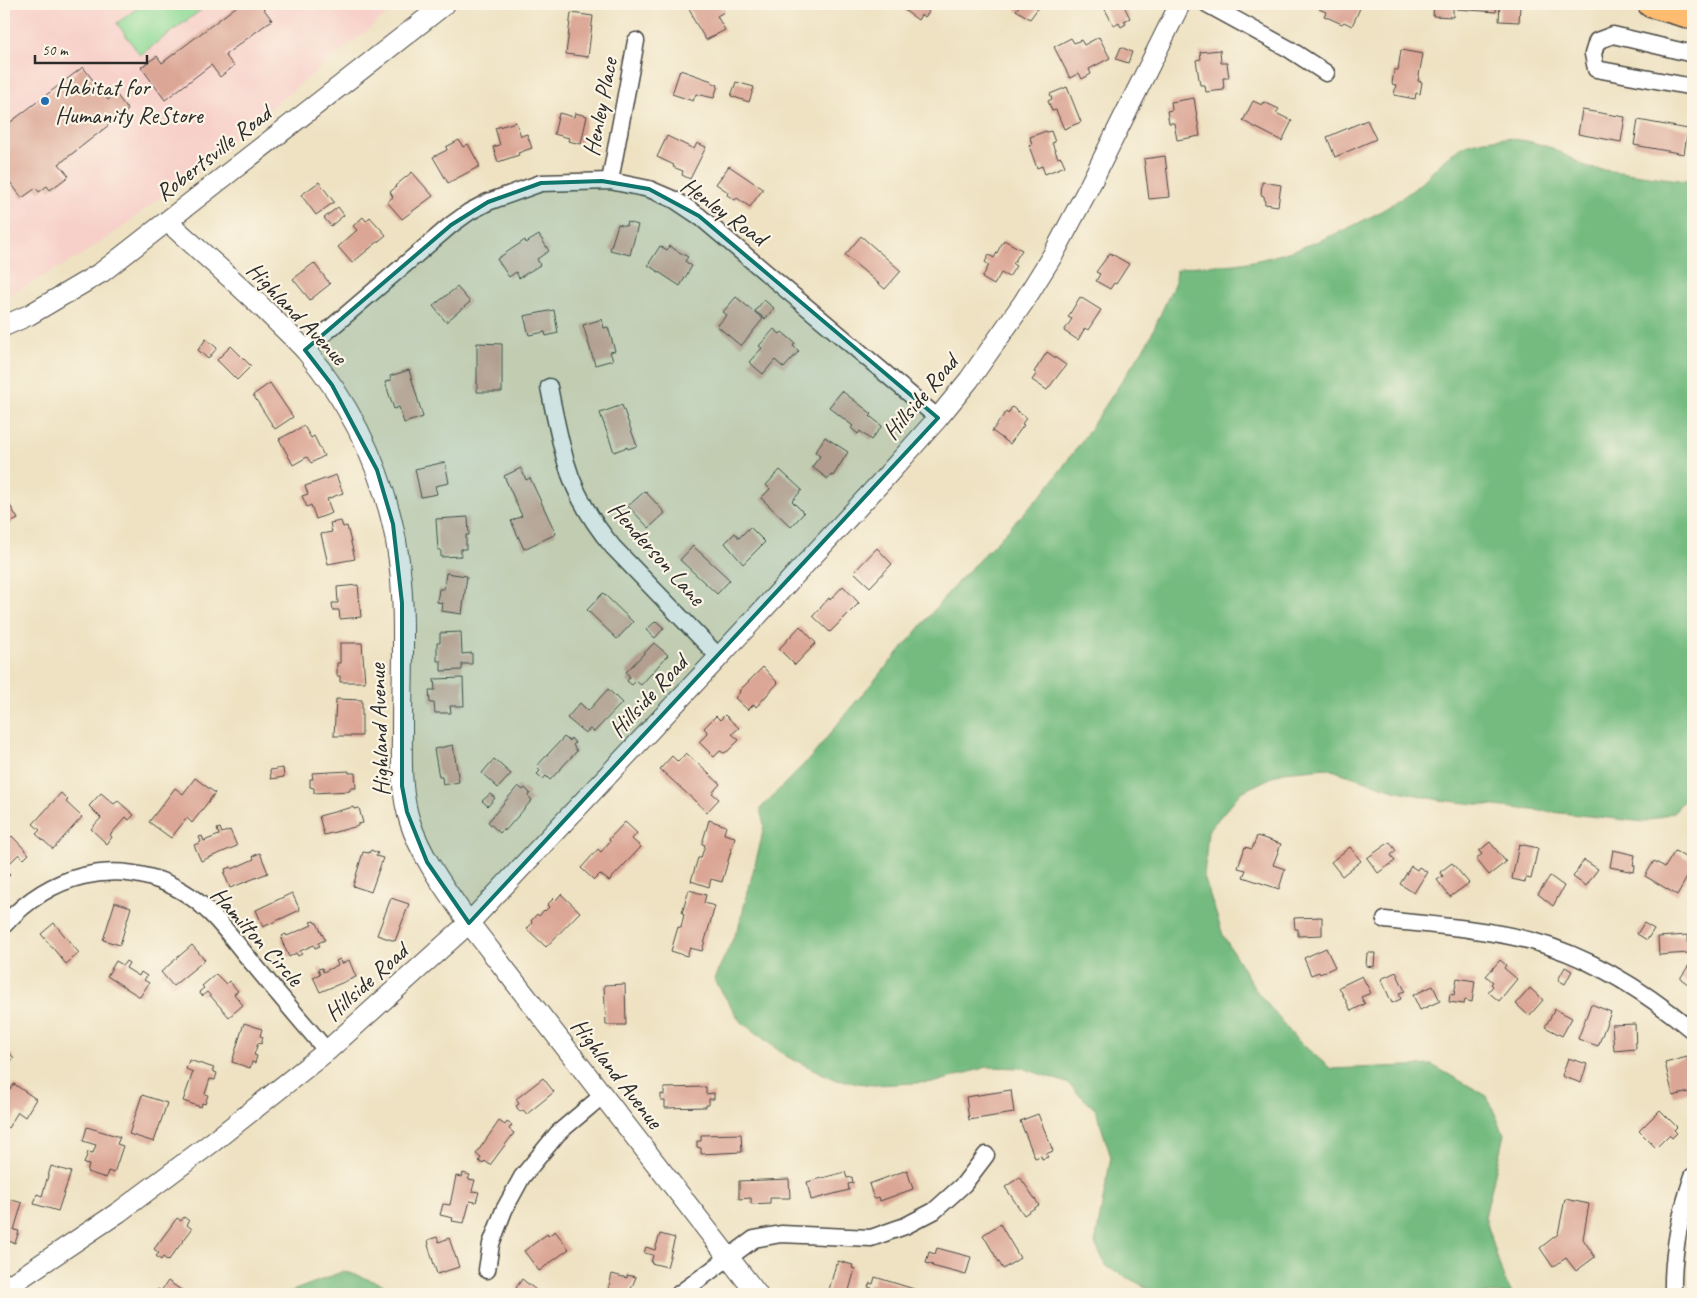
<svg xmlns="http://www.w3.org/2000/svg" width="1697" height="1298" font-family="Caveat,sans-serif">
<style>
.built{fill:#f7d0ca}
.green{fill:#90db98;stroke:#5e8362}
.forest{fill:#74bb80;stroke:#507356}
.building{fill:#dba695}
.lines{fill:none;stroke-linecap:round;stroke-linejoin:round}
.minor-casing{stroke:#484642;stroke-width:19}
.tertiary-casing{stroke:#484642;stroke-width:22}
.trunk-casing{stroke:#484642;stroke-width:29}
.minor{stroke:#fff;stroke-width:16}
.tertiary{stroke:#fff;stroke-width:20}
.trunk{stroke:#fdbc70;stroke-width:26}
.marked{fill:#0f766e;fill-opacity:0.2;stroke:#0f766e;stroke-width:4;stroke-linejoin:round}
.poi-dot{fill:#1f6fb2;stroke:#fcf5e5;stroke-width:2}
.labels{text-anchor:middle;stroke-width:4.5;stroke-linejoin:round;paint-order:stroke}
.poi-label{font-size:24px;fill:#2b2b2b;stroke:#fcf5e5;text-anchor:start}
.street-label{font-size:24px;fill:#2b2b2b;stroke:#fcf5e5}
</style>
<rect width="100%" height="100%" fill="#fcf5e5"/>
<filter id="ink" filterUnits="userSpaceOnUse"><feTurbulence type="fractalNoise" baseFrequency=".02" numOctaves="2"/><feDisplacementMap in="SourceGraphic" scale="10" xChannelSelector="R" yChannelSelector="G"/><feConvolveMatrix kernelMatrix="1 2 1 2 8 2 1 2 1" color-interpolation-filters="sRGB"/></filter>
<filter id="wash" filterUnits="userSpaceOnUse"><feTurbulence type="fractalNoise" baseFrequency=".0096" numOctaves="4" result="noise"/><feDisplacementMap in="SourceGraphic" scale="20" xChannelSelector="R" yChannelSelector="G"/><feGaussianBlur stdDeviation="1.12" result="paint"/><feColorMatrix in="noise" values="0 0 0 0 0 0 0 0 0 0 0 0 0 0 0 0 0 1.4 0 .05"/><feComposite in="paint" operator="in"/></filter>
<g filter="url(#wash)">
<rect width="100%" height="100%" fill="#eee2c2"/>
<!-- built -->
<path class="built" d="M4 4H400L120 229 78 257 4 298Z"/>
<!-- green -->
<path class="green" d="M143 4H209L140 55 117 23Z"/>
<!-- forest -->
<path class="forest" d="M1508 138 1532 142 1552 148 1589 168 1693 182V789L1674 812 1645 822 1439 800 1394 790 1326 768 1283 772 1241 792 1208 831 1204 877 1223 935 1255 989 1296 1039 1331 1069 1432 1065 1487 1096 1504 1134 1485 1217 1502 1274 1512 1294H1159L1107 1267 1095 1244 1111 1157 1096 1110 1067 1083 1022 1068 987 1067 936 1082 873 1085 836 1080 786 1056 740 1021 714 979 739 926 761 841 764 825 760 809 814 754 847 712 918 630 952 588 1046 490 1086 435 1149 340 1175 282 1176 270C1195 264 1216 266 1236 264 1285 257 1333 237 1376 214 1389 207 1402 198 1414 189 1430 176 1442 159 1460 148 1474 140 1492 139 1508 138Z
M344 1271 411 1294H285Z"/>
<g id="blocks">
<!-- building -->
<path class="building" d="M235 4H260L272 20 225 55 234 66 220 77 211 65 165 100 141 67 157 56 162 63 237 6Z
M687 4H719L724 12 717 16 725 30 706 40 692 17 693 16Z
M896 4H928L929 5 926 9 929 12 925 17 921 15 918 20Z
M1021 4H1041L1030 19 1016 10Z
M1102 4H1123L1130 18 1124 21 1126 24 1121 27 1119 23 1114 26Z
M1322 4H1356L1361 6 1352 26 1344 22 1342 24 1324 16 1326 12 1319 9Z
M1434 4H1453V17L1433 16Z
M1456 4H1497L1496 12 1456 9Z
M1500 4 1520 5 1519 22 1499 21Z
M571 13 593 16 588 57 566 54Z
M1099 37 1110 58 1089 69 1091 74 1082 79 1079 73 1070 78 1054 47 1071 38 1074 43 1081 40 1084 45Z
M1121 47 1132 52 1128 63 1116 59Z
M1220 50 1221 63H1227L1229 78H1223L1224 90 1206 92 1205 85H1200L1196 60 1201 59 1200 52Z
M1401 50 1423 54 1418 81 1422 82 1420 94 1416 93 1415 99 1394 95 1396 85 1392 84 1394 70H1398Z
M83 67 108 100 116 94 128 110 59 164 69 176 50 190 47 186 39 192 36 188 22 198 10 182 4 187V127Z
M680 70 712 81 711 82 718 85 714 98 696 94 693 101 672 94Z
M736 82 754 87 749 102 731 96Z
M1067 87 1081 122 1064 129 1056 110 1052 111 1048 101 1052 99 1050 94Z
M1194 98 1200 136 1177 140 1174 123H1169L1167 111 1172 110 1171 102Z
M1253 101 1262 105 1264 102 1279 109 1276 113 1292 121 1282 141 1243 121Z
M1582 110 1625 117 1621 142 1578 134Z
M559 113 574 117 575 113 587 116 581 144 568 141 569 138 554 134Z
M1367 120 1376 139 1335 157 1327 137Z
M1638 120 1688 129 1684 154 1634 145Z
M516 122 521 136 527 134 532 148 518 153 519 155 498 162 493 147 500 145 495 128Z
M1046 131 1047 132 1051 131 1055 142 1052 143 1058 158 1061 157 1065 166 1045 174 1042 166 1037 168 1029 146 1032 145 1030 137Z
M667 136 694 149 697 143 706 147 690 179 682 175 683 171 673 167 674 165 657 157Z
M459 140 463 147 468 144 480 166 448 183 433 157 447 150 446 147Z
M1165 156 1170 197 1149 199 1144 159Z
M729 166 763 189 750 207 737 198 735 200 727 195 728 192 716 184Z
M412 172 433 196 402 219 387 202 393 197 390 192 396 187 395 186Z
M319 182 334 202 316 215 301 195Z
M1262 182 1281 185 1278 206 1265 204 1264 196 1261 195Z
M338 207 344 215 331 226 324 218Z
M363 217 366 221 370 217 386 235 352 263 338 247 357 230 353 226Z
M627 222 638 225 630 255 610 250 618 224 626 226Z
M539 235 549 251 537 259 540 265 519 278 516 272 509 277 497 259 525 240 526 243Z
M861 236 901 271 885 289 845 255Z
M1004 240 1022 250 1013 264 1016 266 1009 277 1001 273 994 285 982 278 989 265 985 262 989 255 994 258Z
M660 246 667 250 669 246 688 257 685 261 692 266 680 286 648 265Z
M1110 253 1129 264 1116 284 1114 283 1110 289 1096 281 1100 274 1096 272Z
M314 263 330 284 310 300 293 279Z
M457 287 470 302 446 322 433 306Z
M736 297 763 319 741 346 717 326 727 315 723 312Z
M1080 297 1101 310 1088 330 1085 328 1078 340 1064 331 1072 319 1068 317Z
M764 300 774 308 765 319 755 311Z
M554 310 558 333 546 336 545 332 529 335 524 316Z
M602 319 604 328 608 327 615 351 610 352 613 360 595 365 583 325Z
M774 329 780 334 782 332 795 343 793 346 799 351 784 368 775 360 763 374 749 362 762 348 759 346Z
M206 339 217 348 208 359 198 350Z
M477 343 502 344V392H477Z
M231 346 251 366 237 380 217 360Z
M1047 352 1066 365 1047 390 1032 380 1037 373 1034 372Z
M409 370 423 417 404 423 399 407 394 409 385 382 391 380 390 376Z
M270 383 293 417 275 429 253 395Z
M842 391 872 414 870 416 882 426 871 440 860 431 858 434 851 428 853 426 829 407Z
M622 405 637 446 628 449 627 447 614 452 600 413Z
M1012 407 1026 418 1022 424 1024 425 1010 444 992 431 1006 412 1008 414Z
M304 426 311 438 314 436 324 456 311 463 307 457 293 465 279 439Z
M825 437 848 452 833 476 831 475 828 479 812 467 820 456 815 452Z
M445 462 449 483 435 486 437 494 421 497 415 469Z
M521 468 526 480 530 478 556 534 524 549 511 521 522 516 504 476Z
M780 470 802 490 792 501 804 513 791 527 761 498 770 489 766 485Z
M336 475 343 493 327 499 332 513 316 519 311 505 307 507 302 496 308 494 305 486Z
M645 491 665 513 649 528 628 506Z
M9 504 18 519 4 526V507Z
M468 517 469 535H466V549H461V556L441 557V550H438L436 519Z
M341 521 343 527 347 526 355 559 328 564 321 534 332 532 330 523Z
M750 527 765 542 743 564 725 543 735 533 739 538Z
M693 546 730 580 717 594 680 560Z
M877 548 892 564 870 587 854 572Z
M446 573 467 576 462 614 441 611 442 603 437 602 439 589H444Z
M358 585 361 617 340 619 339 610H333L332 603H338L337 587Z
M843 586 859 603 830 632 813 616 829 598 830 600Z
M603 593 633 622 617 639 587 610Z
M656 621 664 628 655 638 646 630Z
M800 626 816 643 795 665 779 649Z
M461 632 462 654 472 653V664H462V670L441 671V661H437V643H440V633Z
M340 643H362L365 682H340V676H337V663H340Z
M654 643 668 655 641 685 636 681 632 685 627 681 630 677 626 672Z
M763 667 778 683 756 707 754 704 748 710 735 698 740 692 739 691Z
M463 678 464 706H450L451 713H435L434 703H430L429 690H435L434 679Z
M608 689 622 703 594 732 590 729 585 733 567 718 580 703 588 711Z
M336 699 362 700V736H334Z
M725 715 739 728 732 734 739 740 728 751 724 753 720 751 714 757 699 742 708 733 704 728 716 716 720 720Z
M564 737 569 741 571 738 575 743 573 745 577 751 550 780 546 776 543 779 537 774 540 771 536 767Z
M453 745 459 782 443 785 442 777H439L434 749Z
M686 753 720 784 712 793 719 799 707 812 660 769 672 756 678 762Z
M494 759 511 774 498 788 482 773Z
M283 768 284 777 271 779 270 770Z
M349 771V773H355L356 788H350V791L314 793V788L310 787V779H313L312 773Z
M195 778 215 793 192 823 187 818 171 838 149 822 175 788 183 794Z
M518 786 523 790 525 788 530 793 528 796 532 800 505 831 504 829 500 833 488 822Z
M61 793 68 800 66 802 82 817 53 849 36 834 40 830 33 824Z
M101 793 114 804 118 801 134 815 129 820 126 817 110 835 112 837 107 844 91 829 101 818 89 806Z
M490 794 495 798 488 806 482 801Z
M353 807 354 809 359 808 363 823 358 824V826L324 835 319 816Z
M709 820 726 826 724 834 735 837 722 882 711 879 709 887 691 881 698 858H701L705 845 702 844Z
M625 822 637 833 632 839 641 847 609 881 600 874 594 880 581 868 598 849 601 852 610 841 609 839Z
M220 828 222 833 230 830 237 846 201 861 194 845 201 842 199 837 202 836 204 841 219 835 217 829Z
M12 836 29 854 24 859 19 854 4 869 10 875 4 881V839L6 842Z
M1257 836 1281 844 1273 865 1285 869 1279 889 1243 877 1246 870 1238 868 1245 847 1252 849Z
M1390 842 1396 851 1391 855 1395 861 1378 873 1367 858Z
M1490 842 1506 862 1489 875 1476 859 1482 854 1479 851Z
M1519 844 1538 848 1531 879 1526 878 1525 882 1512 879Z
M1350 847 1361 861 1342 876 1331 862Z
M371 850 378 853 376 856 383 858 371 892 353 886 363 852 369 853Z
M1613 850 1635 855 1633 865 1635 866 1634 872 1610 867Z
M1675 851 1693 862V867L1677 895 1645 876 1654 861 1665 867Z
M260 853 268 873 230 888 224 873 226 872 225 869 231 867 232 869 254 859 253 856Z
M1584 860 1598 869 1586 886 1573 877Z
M1452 863 1469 883 1450 897 1437 880 1443 876 1440 872Z
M1411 866 1417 870 1419 867 1427 872 1414 893 1400 884Z
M1550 876 1564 886 1553 906 1538 894Z
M689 890 706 895 704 903 715 906 702 951 690 948 687 956 671 951 678 927 681 928 684 914 682 913Z
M292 893 300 910 263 927 256 910Z
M561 894 580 912 546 947 527 929 532 923 531 921 537 914 539 916 544 910 545 911 549 907 547 905 554 898 556 900Z
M391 898 409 904 395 941 377 935Z
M115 902 131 907 120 945 103 940Z
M1322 917V935L1298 936V929H1295L1294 918Z
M314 921 315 923H317L325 940 318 943 320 946 315 948 314 945 300 951 302 954 298 956 296 953 289 957 281 939 283 938 282 936 286 934 287 936 312 925 310 922Z
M54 923 79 953 66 964 41 934Z
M1644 923 1654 929 1647 940 1637 934Z
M1688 935 1689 953 1659 955 1658 937Z
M192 945 205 960 173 986 161 972Z
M1326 948 1335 967 1320 974 1319 972 1311 975 1304 958Z
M1367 953H1375L1374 967 1366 966Z
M340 959 341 964 349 960 356 977 320 992 313 977 320 974 318 969 322 968 323 972 338 965 336 961Z
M1693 959V984L1692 987 1681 979V977Z
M1500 960 1506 965 1504 968 1517 979 1499 1001 1488 992 1493 986 1491 984 1493 982 1486 976Z
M116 961 123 965 126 961 129 963 126 968 139 976 141 972 147 976 144 980 149 983 140 997 107 976Z
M1565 967 1572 971 1565 984 1558 980Z
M1396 972 1405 991 1399 993 1401 999 1392 1003 1381 979Z
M216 974 226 984 229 981 238 991 234 994 243 1005 229 1017 207 992 202 996 199 992 204 988 202 986Z
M1362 976 1371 993 1361 997 1365 1004 1351 1011 1339 987Z
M1457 978 1475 981 1472 1002 1465 1000 1464 1004 1449 1002 1450 994 1454 995Z
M625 984 626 1025H606L604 985Z
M1433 986 1440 1001 1420 1010 1413 995Z
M1530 988 1543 1000 1529 1016 1516 1004Z
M1591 1004 1611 1012 1598 1046 1578 1039Z
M1555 1009 1572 1018 1562 1036 1545 1027Z
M244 1023 262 1029 260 1036 263 1037 261 1044 258 1043 254 1055 257 1056 255 1063 252 1062 250 1068 232 1062Z
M1635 1024 1636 1049 1614 1051 1612 1025Z
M4 1047 14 1058 4 1067Z
M1687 1057 1690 1067 1692 1066 1693 1070V1091L1673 1096 1665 1063Z
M1568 1058 1587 1064 1581 1083 1562 1076Z
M189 1060 214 1068 212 1071 217 1073 215 1080 210 1079 205 1094 208 1095 205 1104 202 1103 201 1107 183 1101 193 1072 186 1069Z
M543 1078 554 1092 527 1114 523 1110 520 1112 516 1106 519 1104 516 1099Z
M14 1084 36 1099 25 1117 18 1112 8 1128 4 1126V1093L7 1088 10 1090Z
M706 1087V1094L714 1093V1099H709V1105H706V1107L665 1108V1101H661V1094L664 1095V1088Z
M1011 1090 1014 1113 969 1120 966 1097Z
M142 1095 167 1103 154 1142 129 1134Z
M1660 1110 1677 1127 1674 1130 1677 1133 1672 1138 1669 1135 1656 1148 1639 1131Z
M1038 1114 1053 1151 1046 1154 1048 1157 1042 1159 1041 1156 1035 1158 1020 1121Z
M499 1121 505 1125 507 1122 512 1125 509 1129 514 1133 490 1165 485 1161 483 1164 479 1161 481 1158 476 1154Z
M87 1127 120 1137 117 1144 123 1146 114 1173 108 1171 106 1178 87 1172 89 1165 84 1164 88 1152 93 1153 96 1145 83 1141Z
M741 1134 742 1152 701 1154V1148L697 1147V1141H701V1135Z
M51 1166 71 1172 58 1211 34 1204 37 1194 42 1196Z
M907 1170 913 1189 880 1201 879 1197 874 1199 869 1184Z
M845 1172 847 1178 852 1177 853 1183 848 1184 849 1190 811 1200 807 1182Z
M463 1173 470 1175 468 1179 475 1180 472 1191 479 1192 476 1202 470 1201 464 1223 452 1221 453 1218 440 1215 443 1204 450 1205 456 1176 462 1177Z
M1020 1177 1039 1205 1024 1215 1005 1187Z
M789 1179 790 1198H770V1203L751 1204V1198L739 1199V1181Z
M5 1198 22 1203 14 1230 19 1231 15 1243 4 1240Z
M1565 1199 1589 1204 1583 1239 1595 1257 1576 1271 1566 1258 1553 1267 1540 1248 1558 1234Z
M184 1217 189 1221 187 1225 192 1229 168 1261 163 1257 161 1260 156 1256 159 1253 154 1249 177 1218 181 1221Z
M1000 1224 1020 1258 1003 1269 983 1235Z
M555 1231 569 1249 539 1271 524 1251 547 1234 548 1236Z
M660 1234 675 1238 667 1267 651 1263 653 1255 644 1253 646 1247 655 1250Z
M437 1237 439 1242 449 1238 459 1267 437 1274 428 1245 429 1244 428 1240Z
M937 1248 971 1257 966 1275 932 1266 933 1265 926 1263 929 1252 935 1254Z
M838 1261 853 1265 852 1268 855 1269 848 1294H828L836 1264 838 1265Z
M612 1274 627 1278V1275L636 1277 629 1294H607Z
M875 1277 914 1289 912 1294H870L872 1288 868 1287 870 1283 873 1284Z
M522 1279 536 1290 533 1294H525L516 1288Z
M168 1281 184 1292 182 1294H154L158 1289 161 1291Z"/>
</g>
</g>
<g filter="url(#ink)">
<use href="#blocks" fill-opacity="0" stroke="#484642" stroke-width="1"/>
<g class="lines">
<defs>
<path id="minor" d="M1207 4 1289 49 1326 73
M1693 54 1613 35 1597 41 1593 54 1596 69 1693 87
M610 181 636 41
M305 350 451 225 469 212 488 202 541 183 610 181 649 189 675 200 699 216 938 418
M549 387C554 412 559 438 566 462 575 494 592 522 613 547L719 657
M1385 920C1432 925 1486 929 1532 941 1592 957 1646 992 1693 1031
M4 925C26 901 52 883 83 876 128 865 176 879 209 912 226 928 240 949 256 967 279 995 303 1023 327 1051
M487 1270 491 1244 504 1210 522 1177 558 1133 602 1096
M679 1294 754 1239 781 1234 871 1238 905 1226 934 1211 964 1184 986 1155
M1673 1294C1672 1254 1680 1214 1693 1176"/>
<path id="tertiary" d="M167 221C203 254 240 285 274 319 285 330 296 340 306 351 347 400 377 459 392 522 408 587 402 660 402 727 402 759 400 791 410 822 422 859 447 891 469 923L757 1294
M4 326 29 315 102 272 445 4
M4 1289 119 1212 214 1141 327 1051 469 923 719 657 882 481 938 418 969 380 1023 303 1054 253 1087 191 1180 4"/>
<path id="trunk" d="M1651 4 1693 16"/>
</defs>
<!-- minor casing -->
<use href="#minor" class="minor-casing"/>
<!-- tertiary casing -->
<use href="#tertiary" class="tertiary-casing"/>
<!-- trunk casing -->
<use href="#trunk" class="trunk-casing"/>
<!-- minor -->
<use href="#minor" class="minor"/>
<!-- tertiary -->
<use href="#tertiary" class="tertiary"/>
<!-- trunk -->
<use href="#trunk" class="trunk"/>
</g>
</g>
<!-- marked area -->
<path class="marked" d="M602 181 649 189 699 216 938 418 469 923 427 862 407 812 402 786V603L393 524 377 470 332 385 305 350 451 225 488 202 541 183Z"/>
<!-- markers -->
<circle class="poi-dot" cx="45" cy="101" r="5"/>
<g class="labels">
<!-- poi labels -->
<g class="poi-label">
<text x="55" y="95">Habitat for<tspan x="55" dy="28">Humanity ReStore</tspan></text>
</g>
<!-- street labels -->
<g class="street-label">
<text transform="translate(600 107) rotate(-79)" y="8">Henley Place</text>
<text transform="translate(213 153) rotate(-38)" y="8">Robertsville Road</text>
<text transform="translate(724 211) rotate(36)" y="8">Henley Road</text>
<text transform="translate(297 313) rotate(46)" y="8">Highland Avenue</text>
<text transform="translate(920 397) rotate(-50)" y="8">Hillside Road</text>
<text transform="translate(657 553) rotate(48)" y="8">Henderson Lane</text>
<text transform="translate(648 696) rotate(-47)" y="8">Hillside Road</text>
<text transform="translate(379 730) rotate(-92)" y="8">Highland Avenue</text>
<text transform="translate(257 936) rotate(48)" y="8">Hamilton Circle</text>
<text transform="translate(366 982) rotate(-42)" y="8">Hillside Road</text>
<text transform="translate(617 1073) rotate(52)" y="8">Highland Avenue</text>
</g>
</g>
<!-- margin -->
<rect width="1697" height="1298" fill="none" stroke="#fcf5e5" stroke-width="20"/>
<!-- scale -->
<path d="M35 55v8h112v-8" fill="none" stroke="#2b2b2b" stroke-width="2.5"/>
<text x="42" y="55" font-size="15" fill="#2b2b2b" stroke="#fcf5e5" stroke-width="4" paint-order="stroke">50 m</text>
</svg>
